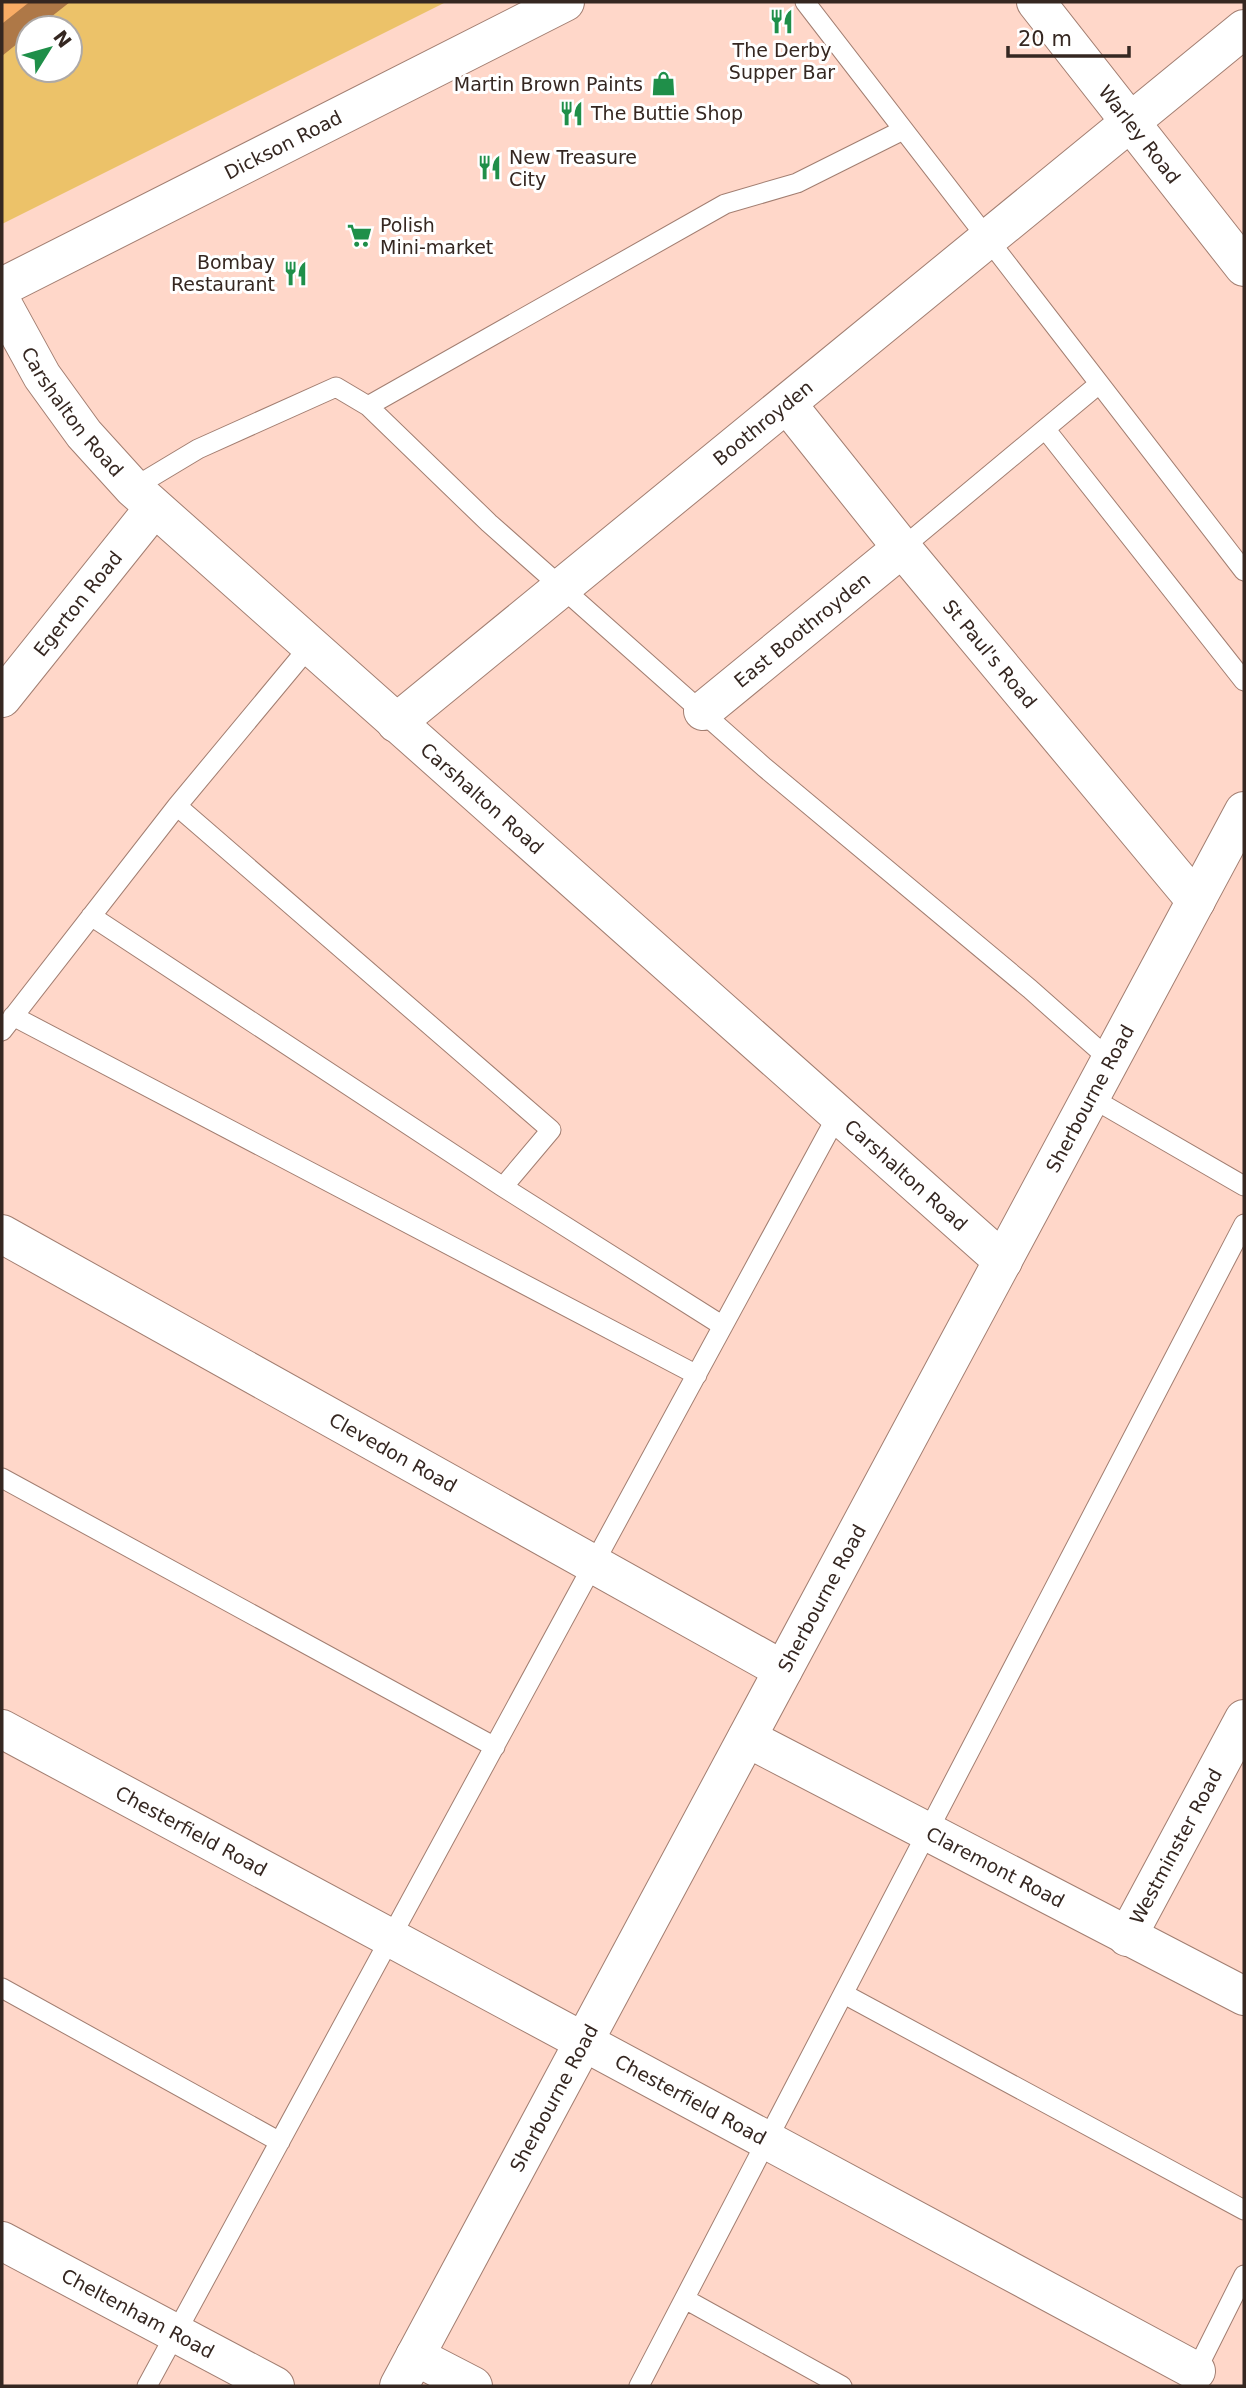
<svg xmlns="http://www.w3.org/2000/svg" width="1246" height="2388" font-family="'DejaVu Sans',sans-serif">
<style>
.green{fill:#ecc269;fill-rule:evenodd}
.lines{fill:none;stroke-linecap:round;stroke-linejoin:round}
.service-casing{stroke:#a27e71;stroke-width:21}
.minor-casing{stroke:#a27e71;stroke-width:40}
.tertiary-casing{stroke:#a27e71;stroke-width:40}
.service{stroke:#fff;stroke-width:19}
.minor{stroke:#fff;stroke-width:38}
.tertiary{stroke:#fff;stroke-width:38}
.shaded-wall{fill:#ae7847}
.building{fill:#f9ac65;stroke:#ae7847;stroke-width:2}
.labels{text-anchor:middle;stroke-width:6;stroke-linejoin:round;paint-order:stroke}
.poi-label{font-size:19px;fill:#352721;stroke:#fff;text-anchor:start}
.street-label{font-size:19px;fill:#352721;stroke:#fff}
</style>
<rect width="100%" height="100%" fill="#ffd7c9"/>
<!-- green -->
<path class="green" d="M2 2H446L2 224ZM28 28H70V70H28Z"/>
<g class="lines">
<defs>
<path id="service" d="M805 2 1244 571
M368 406 725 204 797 183 903 130
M1046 430 1244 681
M133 488 198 449 336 387 368 406 489 523 764 767 1030 989 1110 1060
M902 548 1099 384
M177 806 551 1130 503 1187
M91 916 503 1187 723 1326
M13 1016 697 1375
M2 1031 177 806 309 647
M1090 1097 1244 1186
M2 1478 495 1747
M2 1988 280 2142
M844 1994 1244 2210
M685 2299 842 2386
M1196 2371 1244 2275
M147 2386 837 1116
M639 2386 1244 1224"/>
<g id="minor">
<path id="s1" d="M1036 2 1244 267"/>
<path id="s2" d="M2 303 42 376 84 434 133 488 1003 1261"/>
<path id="s3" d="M787 404 902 548 1196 901"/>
<path id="s4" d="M2 698 154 508"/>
<path id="s5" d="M703 711 902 548"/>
<path id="s6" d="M396 723 1244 29"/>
<path id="s7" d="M2 1234 783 1670"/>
<path id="s8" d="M2 1729 1196 2371"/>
<path id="s9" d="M747 1738 1244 1996"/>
<path id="s10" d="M1127 1937 1244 1719"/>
<path id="s11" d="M2 2241 275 2386"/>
<path d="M415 2356 473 2386"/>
<path id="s12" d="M399 2386 1244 811"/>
</g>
<g id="tertiary">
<path id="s13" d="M2 287 565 2"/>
</g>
</defs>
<!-- service casing -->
<use href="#service" class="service-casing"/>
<!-- minor casing -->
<use href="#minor" class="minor-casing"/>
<!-- tertiary casing -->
<use href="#tertiary" class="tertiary-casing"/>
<!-- service -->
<use href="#service" class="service"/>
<!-- minor -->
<use href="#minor" class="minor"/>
<!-- tertiary -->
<use href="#tertiary" class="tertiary"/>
</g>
<!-- shaded-wall -->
<path class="shaded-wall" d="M31 2H70L37 28H28V35L2 56V25Z"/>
<!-- building -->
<path class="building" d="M2 2H31L2 25Z"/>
<!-- icons -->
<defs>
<symbol id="restaurant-bare" viewBox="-9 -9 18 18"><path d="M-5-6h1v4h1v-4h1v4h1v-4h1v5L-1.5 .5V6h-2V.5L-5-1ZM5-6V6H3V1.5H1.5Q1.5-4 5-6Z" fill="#1f8f49" stroke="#fff" stroke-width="2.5" paint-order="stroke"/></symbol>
<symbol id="shop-bare" viewBox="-9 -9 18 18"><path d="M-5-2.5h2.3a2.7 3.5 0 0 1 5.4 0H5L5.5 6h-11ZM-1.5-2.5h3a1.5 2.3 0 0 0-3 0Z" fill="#1f8f49" stroke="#fff" stroke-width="2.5" paint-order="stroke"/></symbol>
<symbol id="supermarket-bare" viewBox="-9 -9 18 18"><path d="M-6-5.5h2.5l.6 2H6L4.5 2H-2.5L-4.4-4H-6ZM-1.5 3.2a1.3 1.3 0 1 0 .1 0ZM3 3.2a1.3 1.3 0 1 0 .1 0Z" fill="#1f8f49" stroke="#fff" stroke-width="2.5" paint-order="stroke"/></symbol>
</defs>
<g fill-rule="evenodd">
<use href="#restaurant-bare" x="764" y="4" width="35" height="35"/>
<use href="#shop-bare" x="646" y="66" width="35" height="35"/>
<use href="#restaurant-bare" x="554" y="96" width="35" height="35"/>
<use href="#restaurant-bare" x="472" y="150" width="35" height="35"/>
<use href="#supermarket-bare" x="342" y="218" width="35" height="35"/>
<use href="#restaurant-bare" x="278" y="256" width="35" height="35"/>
</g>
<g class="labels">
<!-- poi labels -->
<g class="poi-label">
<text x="782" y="57" text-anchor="middle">The Derby<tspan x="782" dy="22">Supper Bar</tspan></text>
<text x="643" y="91" text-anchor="end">Martin Brown Paints</text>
<text x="591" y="120">The Buttie Shop</text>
<text x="509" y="164">New Treasure<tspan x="509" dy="22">City</tspan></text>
<text x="380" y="232">Polish<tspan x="380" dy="22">Mini-market</tspan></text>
<text x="275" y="269" text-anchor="end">Bombay<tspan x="275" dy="22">Restaurant</tspan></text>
</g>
<!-- street labels -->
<g class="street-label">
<text dy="7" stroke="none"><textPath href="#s1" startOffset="168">Warley Road</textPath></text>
<text dy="7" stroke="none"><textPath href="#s13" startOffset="315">Dickson Road</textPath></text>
<text dy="7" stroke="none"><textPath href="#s2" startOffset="130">Carshalton Road</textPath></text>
<text dy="7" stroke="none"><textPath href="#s6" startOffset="474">Boothroyden</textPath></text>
<text dy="7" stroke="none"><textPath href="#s4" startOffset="121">Egerton Road</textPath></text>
<text dy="7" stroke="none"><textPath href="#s5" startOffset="128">East Boothroyden</textPath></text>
<text dy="7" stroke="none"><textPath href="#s3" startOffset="322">St Paul's Road</textPath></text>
<text dy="7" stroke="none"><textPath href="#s2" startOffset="695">Carshalton Road</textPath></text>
<text dy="7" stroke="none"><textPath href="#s12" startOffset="1461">Sherbourne Road</textPath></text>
<text dy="7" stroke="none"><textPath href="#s2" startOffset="1262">Carshalton Road</textPath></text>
<text dy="7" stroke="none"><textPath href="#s7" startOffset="448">Clevedon Road</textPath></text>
<text dy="7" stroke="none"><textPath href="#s12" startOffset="894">Sherbourne Road</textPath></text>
<text dy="7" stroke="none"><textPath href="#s8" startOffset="215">Chesterfield Road</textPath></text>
<text dy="7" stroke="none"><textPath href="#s10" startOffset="103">Westminster Road</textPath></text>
<text dy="7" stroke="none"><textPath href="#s9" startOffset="280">Claremont Road</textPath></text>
<text dy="7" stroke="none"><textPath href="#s12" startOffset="327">Sherbourne Road</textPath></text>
<text dy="7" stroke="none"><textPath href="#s8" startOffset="782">Chesterfield Road</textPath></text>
<text dy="7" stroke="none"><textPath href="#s11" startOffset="154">Cheltenham Road</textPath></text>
</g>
</g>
<!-- border -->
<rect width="1246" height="2388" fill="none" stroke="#352721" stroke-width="7"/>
<!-- north arrow -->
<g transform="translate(49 49) rotate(53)"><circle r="33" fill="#ffffff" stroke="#aea9a6" stroke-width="2"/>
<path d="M0-5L12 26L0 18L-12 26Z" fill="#1f8f49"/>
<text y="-10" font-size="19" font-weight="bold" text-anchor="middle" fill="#352721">N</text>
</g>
<!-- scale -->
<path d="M1008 46v10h121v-10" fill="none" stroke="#352721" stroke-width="3.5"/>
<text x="1018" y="46" font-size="21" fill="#352721" stroke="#ffffff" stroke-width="5" paint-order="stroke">20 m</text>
</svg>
